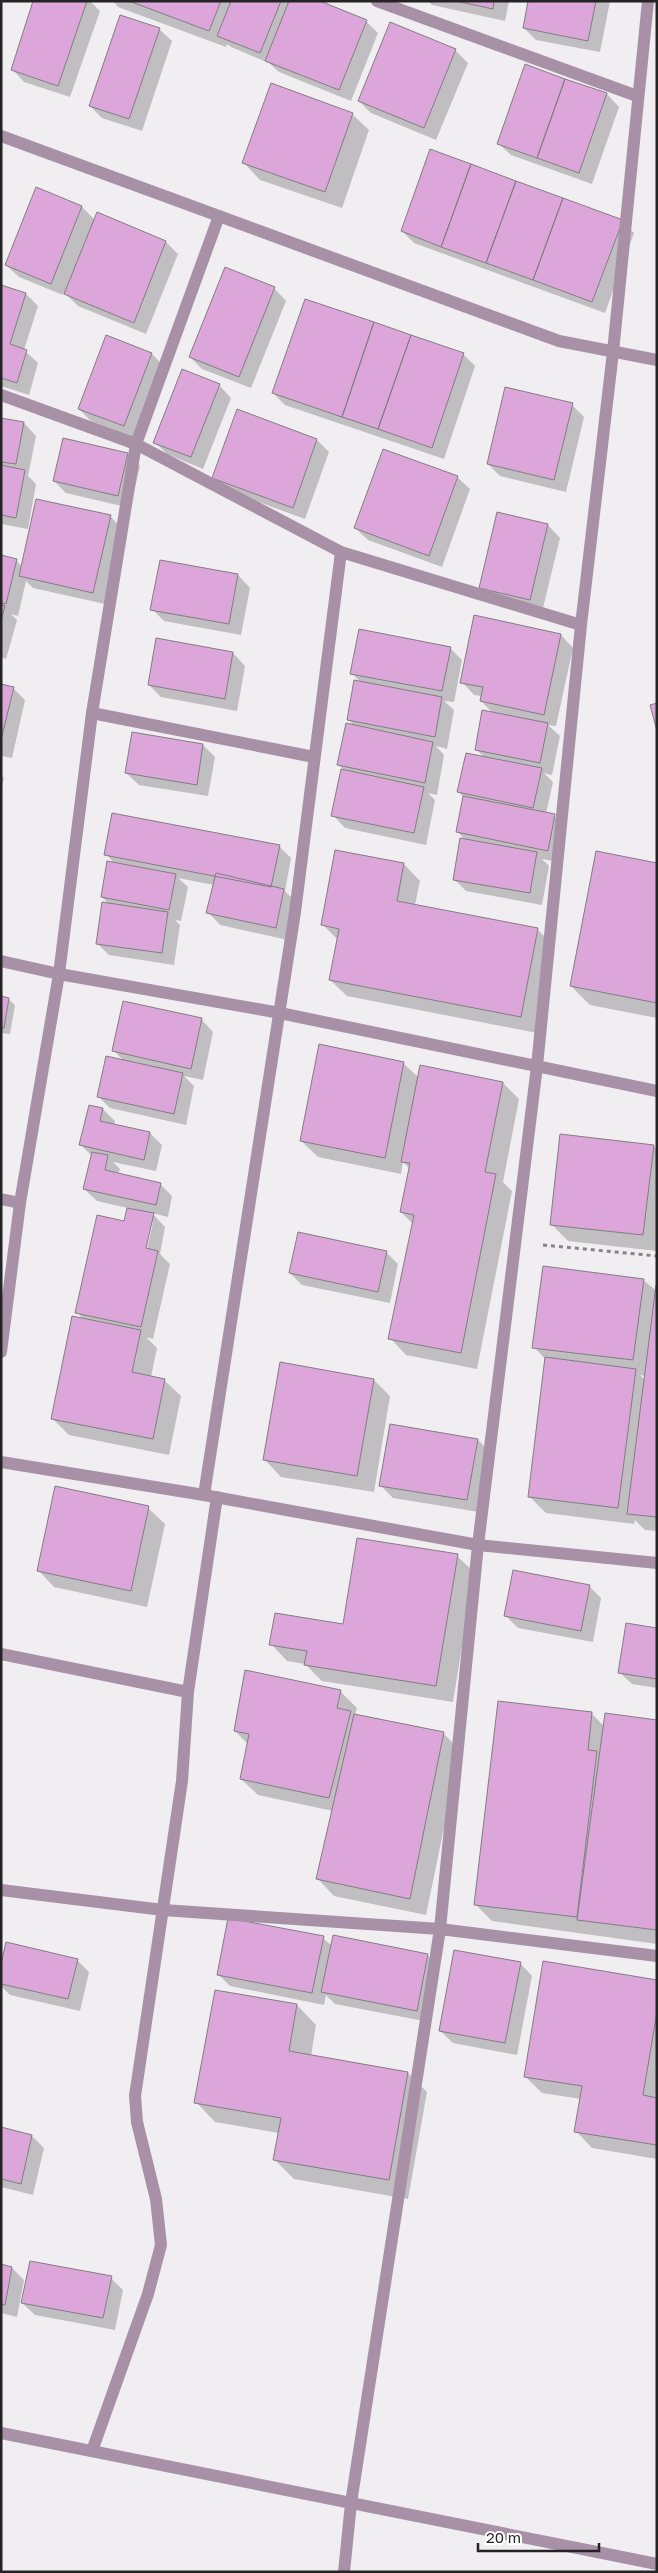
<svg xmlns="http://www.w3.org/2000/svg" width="658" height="2573" font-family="'Golos Text',sans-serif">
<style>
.shadow{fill:#0003;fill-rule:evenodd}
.building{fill:#dca6da;stroke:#807e80}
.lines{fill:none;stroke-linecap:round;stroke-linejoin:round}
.path{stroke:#868486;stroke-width:3;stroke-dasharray:4 4;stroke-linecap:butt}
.service{stroke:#a891a7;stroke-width:12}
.minor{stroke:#a891a7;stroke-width:12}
.tertiary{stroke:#a891a7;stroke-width:12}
</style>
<rect width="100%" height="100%" fill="#f1eef1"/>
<!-- shadow -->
<path class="shadow" d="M35 1H90L100 11 70 97 24 82 12 69Z
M113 1H317L366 21 378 33 351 101 279 72 269 63 231 47 227 44 226 47 118 7Z
M429 1H509L505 21 432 5Z
M529 1H610L600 52 536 40 524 28Z
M391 24 456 51 468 63 436 140 371 113 359 101Z
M159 29 172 41 142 131 102 118 90 106Z
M526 66 607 94 619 107 592 184 511 155 498 143Z
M352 114 369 130 342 208 260 180 244 163Z
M37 189 82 207 95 220 166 242 178 254 146 334 78 306 64 292 63 295 19 277 6 265Z
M622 221 634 233 605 313 414 243 402 231Z
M1 286 26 294 38 306 24 350 38 363 29 395 1 386Z
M274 288 286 301 251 388 202 369 190 357Z
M152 354 164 366 136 438 91 421 79 409Z
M463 354 475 366 444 459 285 405 273 393Z
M219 385 231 398 203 469 167 454 155 442Z
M572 405 584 417 566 492 500 476 488 464Z
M1 419 24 423 36 436 28 476 36 484 28 529 1 524Z
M64 439 128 454 140 466 130 508 66 493 54 481Z
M317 440 329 452 305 519 226 490 213 478Z
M457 477 470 489 442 567 368 540 355 528Z
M110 516 122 529 105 604 33 588 26 581 18 616 11 614 17 620 6 659 1 657V557L16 560 22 567Z
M548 525 560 538 542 612 480 588Z
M238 575 250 588 241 635 164 621 152 609Z
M475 617 561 635 573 648 556 726 548 725 560 736 552 775 544 773 553 782 546 814 554 816 566 828 559 862 542 859 549 866 542 905 466 891 454 879 466 841 458 832 464 798 459 792 485 758 476 749 493 713 481 701 482 696 474 695 462 682Z
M157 640 233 653 245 666 237 711 161 697 149 685Z
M450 648 462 660 454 702 444 701 454 710 447 749 436 746 444 755 437 795 428 793 435 800 426 845 345 828 333 815 346 772 339 765 355 727 348 719 361 683 352 673Z
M1 685 13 688 25 700 12 758 1 756Z
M203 745 215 757 208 796 139 785 126 773Z
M1 775 4 778 1 791Z
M279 846 291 858 285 891 296 902 288 940 220 925 208 912 214 885 178 878 188 887 181 921 175 920 180 925 174 965 109 955 97 943 109 904 102 897 115 864 106 854Z
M404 864 420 881 415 905 537 929 554 946 537 1033 347 996 330 980 338 940 322 924Z
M657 864V1018L590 1005 571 986Z
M1 998 8 999 15 1005 10 1034 1 1033Z
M201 1019 213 1032 203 1080 184 1076 194 1086 186 1125 110 1108 98 1096 124 1061 114 1051Z
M403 1063 419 1078 503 1083 519 1099 503 1182 512 1191 477 1369 406 1355 390 1338 413 1224 401 1212 410 1169 403 1162 401 1174 318 1157 301 1141Z
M103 1109 115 1121 114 1125 150 1133 162 1145 156 1171 113 1162 120 1169 118 1175 160 1184 172 1196 168 1217 152 1213 165 1227 160 1254 170 1264 153 1339 146 1337 157 1348 151 1377 164 1380 181 1396 169 1455 69 1435 52 1418 84 1320 77 1312 125 1223 128 1208 97 1201 84 1189 92 1156 81 1145ZM151 1222H153L146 1254H144Z
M653 1146 657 1149V1251L568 1241 551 1224Z
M386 1252 398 1264 390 1303 302 1285 290 1273Z
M643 1280 657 1291V1531L645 1530 635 1520 634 1524 546 1513 529 1496 546 1360 534 1347ZM640 1375 646 1376 645 1380Z
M374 1380 390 1396 374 1492 281 1477 265 1460Z
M478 1440 490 1452 479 1512 393 1498 381 1486Z
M148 1508 165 1524 147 1607 54 1587 38 1570Z
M457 1556 474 1572 453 1702 322 1681 305 1664 287 1661 271 1644 344 1626Z
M589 1586 601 1598 593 1642 518 1628 506 1616Z
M657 1629V1688L632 1684 619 1672Z
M340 1691 357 1708 355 1715 444 1734 460 1750 426 1915 334 1896 318 1879 333 1811 258 1795 241 1779 248 1744 235 1731Z
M592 1714 604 1726 657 1721V1944L492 1921 475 1904Z
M323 1938 332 1946 427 1955 439 1967 429 2022 335 2004 326 1995 324 2005 230 1986 218 1974Z
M77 1960 89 1972 80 2011 10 1995 1 1986V1969Z
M520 1963 532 1976 517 2055 453 2043 440 2031Z
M657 1981V2159L592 2148 576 2131 581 2099 542 2093 525 2076Z
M297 2005 316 2025 311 2056 408 2073 427 2092 408 2199 294 2179 274 2159 279 2133 215 2122 196 2102Z
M1 2129 32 2136 44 2148 33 2195 1 2187Z
M1 2266 12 2268 24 2280 17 2317 1 2313Z
M111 2278 123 2290 115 2330 35 2315 22 2303Z"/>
<!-- building -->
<path class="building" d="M33 1H87L58 86 11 70Z
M129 1H221L209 31Z
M231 1H281L260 53 217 36Z
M289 1H320L367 20 339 90 265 61Z
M456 1H494L493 9Z
M528 1H596L588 41 523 28Z
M120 15 160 28 129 119 89 106Z
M390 22 456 49 424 128 358 101Z
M525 64 565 79 537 158 497 144Z
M565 79 607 93 579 173 537 158Z
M271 83 353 113 325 192 242 163Z
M430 149 471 164 441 247 401 231Z
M471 164 516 181 486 263 441 247Z
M516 181 563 198 533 280 486 263Z
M36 187 82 206 51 284 5 265Z
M563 198 623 220 592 302 533 280Z
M97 212 166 241 134 323 64 294Z
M225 267 275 287 239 377 189 357Z
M1 285 26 293 10 344 27 350 17 383 1 378Z
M305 299 374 322 342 417 272 393Z
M374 322 411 335 378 429 342 417Z
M106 335 152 353 124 426 78 409Z
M411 335 464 353 432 448 378 429Z
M182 369 220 384 191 457 153 443Z
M505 387 573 403 554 480 487 464Z
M237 409 317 439 293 508 212 478Z
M1 418 24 422 16 464 1 462Z
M63 438 128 453 118 496 53 481Z
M383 449 458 476 429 556 354 528Z
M1 465 25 470 16 518 1 515Z
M36 499 111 515 93 593 19 576Z
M497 512 548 524 530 600 479 588Z
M1 555 17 559 6 604 1 603Z
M160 560 238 574 229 624 150 610Z
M1 605 5 606 1 621Z
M474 615 561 634 544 715 480 701 483 687 460 683Z
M359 629 451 647 442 691 350 674Z
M156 638 233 652 225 699 148 685Z
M354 680 442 697 435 737 347 720Z
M1 684 14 687 1 740Z
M657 703V731L650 705Z
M482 710 548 723 540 763 475 750Z
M346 723 433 742 425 783 337 765Z
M132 732 203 744 197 785 125 773Z
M466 753 542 768 533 808 457 792Z
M341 769 424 787 414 833 331 816Z
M463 796 555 814 548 851 456 832Z
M112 813 280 845 271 887 104 855Z
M460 838 537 852 530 893 453 880Z
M335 850 404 863 397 901 538 928 521 1017 329 980 339 929 321 925Z
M596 851 657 863V1003L570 986Z
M107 861 176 874 169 910 101 897Z
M216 873 284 889 276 928 206 913Z
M102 902 168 912 162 953 96 944Z
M1 996 9 998 4 1028H1Z
M123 1001 202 1018 191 1069 112 1051Z
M319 1044 404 1062 385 1158 300 1141Z
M106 1056 183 1073 174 1114 97 1097Z
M420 1065 503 1082 485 1172 496 1174 461 1353 388 1339 414 1215 400 1212 410 1163 401 1162Z
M89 1105 103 1108 100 1121 150 1132 144 1160 79 1145Z
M560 1134 654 1145 643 1235 550 1225Z
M92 1152 108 1155 105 1170 161 1183 156 1205 83 1189Z
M127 1208 154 1213 146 1248 158 1251 141 1327 75 1313 97 1215 124 1221Z
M298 1232 387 1251 378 1292 289 1273Z
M543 1266 644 1279 633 1360 532 1348Z
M656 1285H657V1517L627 1514Z
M72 1316 141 1330 132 1372 165 1379 153 1439 51 1419Z
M545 1357 636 1369 618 1508 528 1497Z
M280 1362 374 1379 357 1476 263 1460Z
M390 1424 478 1439 467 1500 379 1486Z
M55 1486 149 1506 131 1591 37 1571Z
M357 1538 458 1554 436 1686 304 1665 307 1651 269 1645 275 1613 343 1624Z
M513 1570 590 1585 581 1631 504 1616Z
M626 1623 657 1628V1679L618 1673Z
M245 1670 341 1690 337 1708 351 1711 329 1798 240 1779 249 1734 234 1731Z
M498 1701 592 1712 588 1750 597 1751 577 1917 474 1905Z
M605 1713 657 1720V1930L577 1920Z
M354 1714 444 1732 410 1899 316 1879Z
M228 1918 324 1936 312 1993 217 1975Z
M333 1935 428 1954 417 2011 321 1992Z
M6 1942 78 1959 68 1999 1 1984V1964Z
M454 1950 521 1962 505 2043 439 2031Z
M543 1961 657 1980V2012L643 2095 657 2098V2145L574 2132 582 2086 524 2077Z
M215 1990 297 2004 289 2051 408 2072 389 2180 273 2160 281 2118 194 2103Z
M1 2127 32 2135 21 2184 1 2179Z
M30 2261 112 2276 103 2318 21 2303Z
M1 2264 12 2267 5 2305 1 2304Z"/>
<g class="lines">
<!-- path -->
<path class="path" d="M543 1245 657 1256"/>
<!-- service -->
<path class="service" d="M92 713 314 757
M204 1495 295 912 341 552
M1 1654 188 1692
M92 2451 148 2294 161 2245 156 2199 137 2122 135 2096 182 1781 188 1692 217 1497"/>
<!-- minor -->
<path class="minor" d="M377 1 637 96
M1 395 136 444 341 552 581 625
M1 961 59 974 280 1013 657 1091
M1 1199 20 1203
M1 1352 20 1203 59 974 92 713 136 444 219 216
M1 1462 204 1495 478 1545 657 1563
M1 1890 163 1910 440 1929 657 1956
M1 2433 657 2564
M344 2572 351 2503 440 1929 478 1545 537 1066 581 625 613 352 648 1"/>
<!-- tertiary -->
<path class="tertiary" d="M1 136 559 341 657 360"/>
</g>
<!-- border -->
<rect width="658" height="2573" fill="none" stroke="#252425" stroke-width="5"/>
<!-- scale -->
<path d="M478 2543v8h121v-8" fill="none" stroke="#252425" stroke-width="2.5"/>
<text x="486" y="2543" font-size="15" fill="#252425" stroke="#ffffff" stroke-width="4" paint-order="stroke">20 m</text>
</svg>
